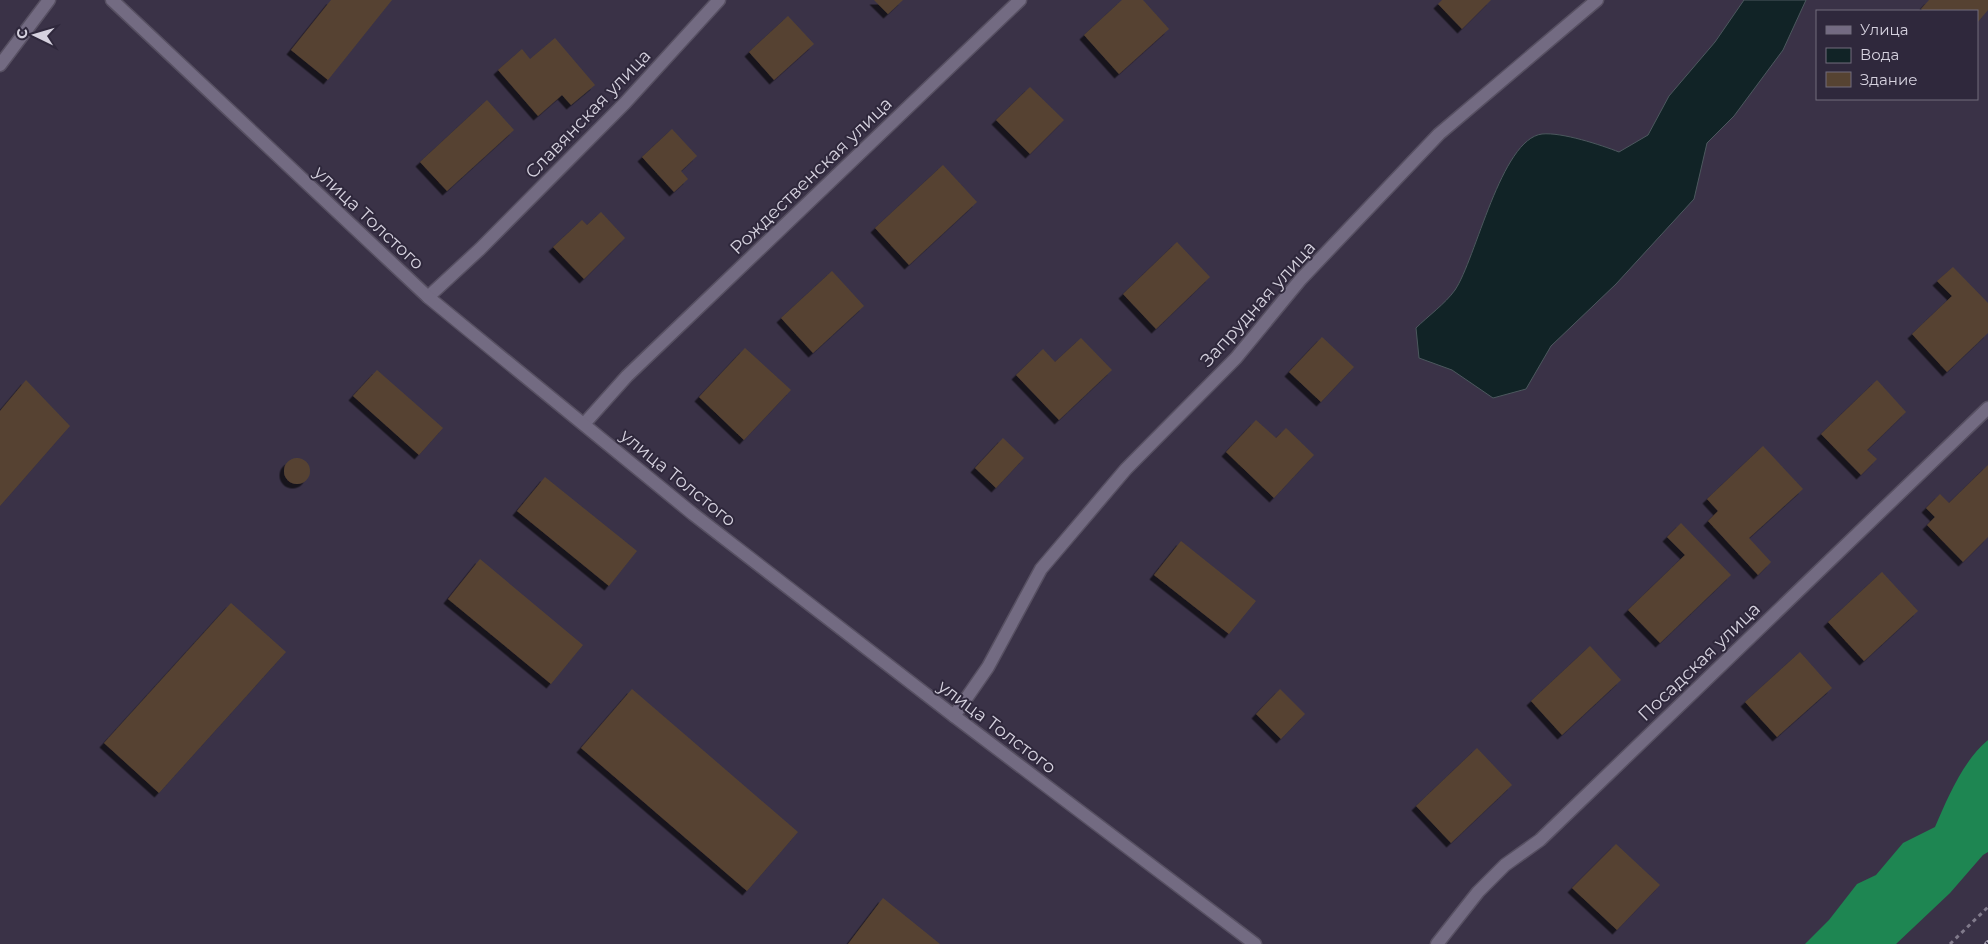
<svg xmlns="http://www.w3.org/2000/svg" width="1988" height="944" font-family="Montserrat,sans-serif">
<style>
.forest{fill:#1e8652}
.water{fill:#112326;stroke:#4c585e}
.building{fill:#564332;filter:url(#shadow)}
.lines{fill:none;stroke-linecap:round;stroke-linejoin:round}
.minor-casing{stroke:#575062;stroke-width:15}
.tertiary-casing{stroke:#575062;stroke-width:15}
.secondary-casing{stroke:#575062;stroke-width:15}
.path{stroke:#807a8b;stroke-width:3;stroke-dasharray:4 4;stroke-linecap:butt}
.minor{stroke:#736b82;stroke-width:12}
.tertiary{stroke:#736b82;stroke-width:12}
.secondary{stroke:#736b82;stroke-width:12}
.rail-casing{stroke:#b0abba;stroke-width:5.5}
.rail{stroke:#2f283c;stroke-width:4;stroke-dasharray:11;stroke-linecap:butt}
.labels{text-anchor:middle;stroke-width:4;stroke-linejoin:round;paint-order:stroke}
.street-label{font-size:18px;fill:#d6d2df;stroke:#2f283c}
</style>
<defs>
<filter id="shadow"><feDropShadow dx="-4.5" dy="4.5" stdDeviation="0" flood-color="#0009"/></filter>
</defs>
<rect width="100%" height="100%" fill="#3a3247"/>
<!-- forest -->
<path class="forest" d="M1988 740V852L1983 855 1950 893 1896 944H1805L1829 920 1857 884 1876 875 1903 843 1935 827C1948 797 1963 761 1988 740Z"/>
<!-- water -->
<path class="water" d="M1744 0H1806L1783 50 1734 116 1707 143 1694 199 1616 284 1551 346 1526 389 1493 398 1452 370 1419 358 1416 328C1428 316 1445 304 1455 290 1476 259 1501 139 1542 134 1562 132 1601 145 1619 152L1648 135 1669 96 1715 42Z"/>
<!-- building -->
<path class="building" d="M331 0H392L328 80 291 50Z
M874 0H903L888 14Z
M1122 0H1143L1169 29 1119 74 1084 35Z
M1442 0H1491L1462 29 1438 4Z
M1929 0H1988V10L1977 23V11H1924L1921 9Z
M788 16 814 44 774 80 749 52Z
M555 38 595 85 571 105 562 95 538 116 498 70 522 49 530 59Z
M1030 87 1064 120 1030 154 996 120Z
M487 100 514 130 447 191 420 162Z
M672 129 697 156 681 171 688 179 674 192 642 157Z
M943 165 977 202 909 265 875 228Z
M601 212 625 238 584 279 553 247 582 220 587 225Z
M1177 242 1210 277 1156 329 1123 294Z
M1953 267 1988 303V333L1947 372 1912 334 1952 296 1937 281Z
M832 271 864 306 813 353 781 318Z
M1322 337 1354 367 1321 402 1289 372Z
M1081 338 1112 370 1059 420 1016 375 1043 349 1055 362Z
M745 348 791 390 744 440 699 397Z
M377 370 443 428 419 455 353 396Z
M26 380 70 426 0 506V411Z
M1877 380 1906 412 1867 450 1877 459 1861 475 1821 434Z
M1256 420 1276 438 1286 428 1314 455 1274 498 1226 452Z
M1003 438 1024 458 996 488 975 468Z
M1763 446 1803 489 1749 538 1771 562 1758 575 1708 521 1718 511 1707 499Z
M284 471a13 13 0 1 1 26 0a13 13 0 1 1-26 0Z
M1988 465V537L1963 562 1927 525 1935 517 1926 508 1940 494 1949 503Z
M545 477 637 551 609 586 517 511Z
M1681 523 1731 575 1660 643 1628 610 1685 555 1667 537Z
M1181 541 1256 601 1229 634 1154 575Z
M480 559 583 645 551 684 448 599Z
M1882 572 1918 611 1864 661 1828 622Z
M231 603 286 652 159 793 104 743Z
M1590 646 1621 680 1562 735 1531 701Z
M1800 652 1832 688 1777 737 1745 702Z
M632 689 798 832 747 891 581 748Z
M1280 689 1305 714 1281 739 1256 714Z
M1477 748 1512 785 1451 843 1416 806Z
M1616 844 1660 885 1617 930 1572 888Z
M883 898 940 944H848Z"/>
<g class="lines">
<defs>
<path id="minor" d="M0 65 49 0
M428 297 480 249 625 103 719 0
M954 716 988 667 1041 569 1126 469 1236 358 1301 279 1439 134 1597 0
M1437 944 1478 892 1505 865 1540 840 1988 408"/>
<path id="tertiary" d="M584 424 627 376 1020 0"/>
<path id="secondary" d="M112 0 428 297 693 514 954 716 1255 944"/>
</defs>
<!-- minor casing -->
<use href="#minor" class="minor-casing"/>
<!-- tertiary casing -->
<use href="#tertiary" class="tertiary-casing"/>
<!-- secondary casing -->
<use href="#secondary" class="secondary-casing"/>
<!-- path -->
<path class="path" d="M1950 944 1988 907"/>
<!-- minor -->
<use href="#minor" class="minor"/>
<!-- tertiary -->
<use href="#tertiary" class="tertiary"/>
<!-- secondary -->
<use href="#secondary" class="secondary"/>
<defs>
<path id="rail" d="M1987 944 1988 943"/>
</defs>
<!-- rail casing -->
<use href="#rail" class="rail-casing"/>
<!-- rail -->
<use href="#rail" class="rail"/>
</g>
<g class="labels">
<!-- street labels -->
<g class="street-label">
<text transform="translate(588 114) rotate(-46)" y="6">Славянская улица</text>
<text transform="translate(811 176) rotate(-44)" y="6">Рождественская улица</text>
<text transform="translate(369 218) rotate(43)" y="6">улица Толстого</text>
<text transform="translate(1258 304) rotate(-48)" y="6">Запрудная улица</text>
<text transform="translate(678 478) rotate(39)" y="6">улица Толстого</text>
<text transform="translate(1699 662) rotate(-44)" y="6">Посадская улица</text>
<text transform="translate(997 727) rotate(37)" y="6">улица Толстого</text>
</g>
</g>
<!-- legend -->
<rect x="1816" y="10" width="162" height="90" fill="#2f283c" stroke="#726c7d"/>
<rect x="1826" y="26" width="25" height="8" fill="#736b82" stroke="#726c7d"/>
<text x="1860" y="35" font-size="15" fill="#d6d2df">Улица</text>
<rect x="1826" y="48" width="25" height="15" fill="#112326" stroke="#726c7d"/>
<text x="1860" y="60" font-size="15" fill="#d6d2df">Вода</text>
<rect x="1826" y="72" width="25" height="15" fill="#564332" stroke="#726c7d"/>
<text x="1860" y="85" font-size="15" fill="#d6d2df">Здание</text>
<!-- north arrow -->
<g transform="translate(35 35) rotate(275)" stroke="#2f283c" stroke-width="4" paint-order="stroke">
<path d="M0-4L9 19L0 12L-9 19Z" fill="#d6d2df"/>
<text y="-8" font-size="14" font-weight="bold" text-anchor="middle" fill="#d6d2df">С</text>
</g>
</svg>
